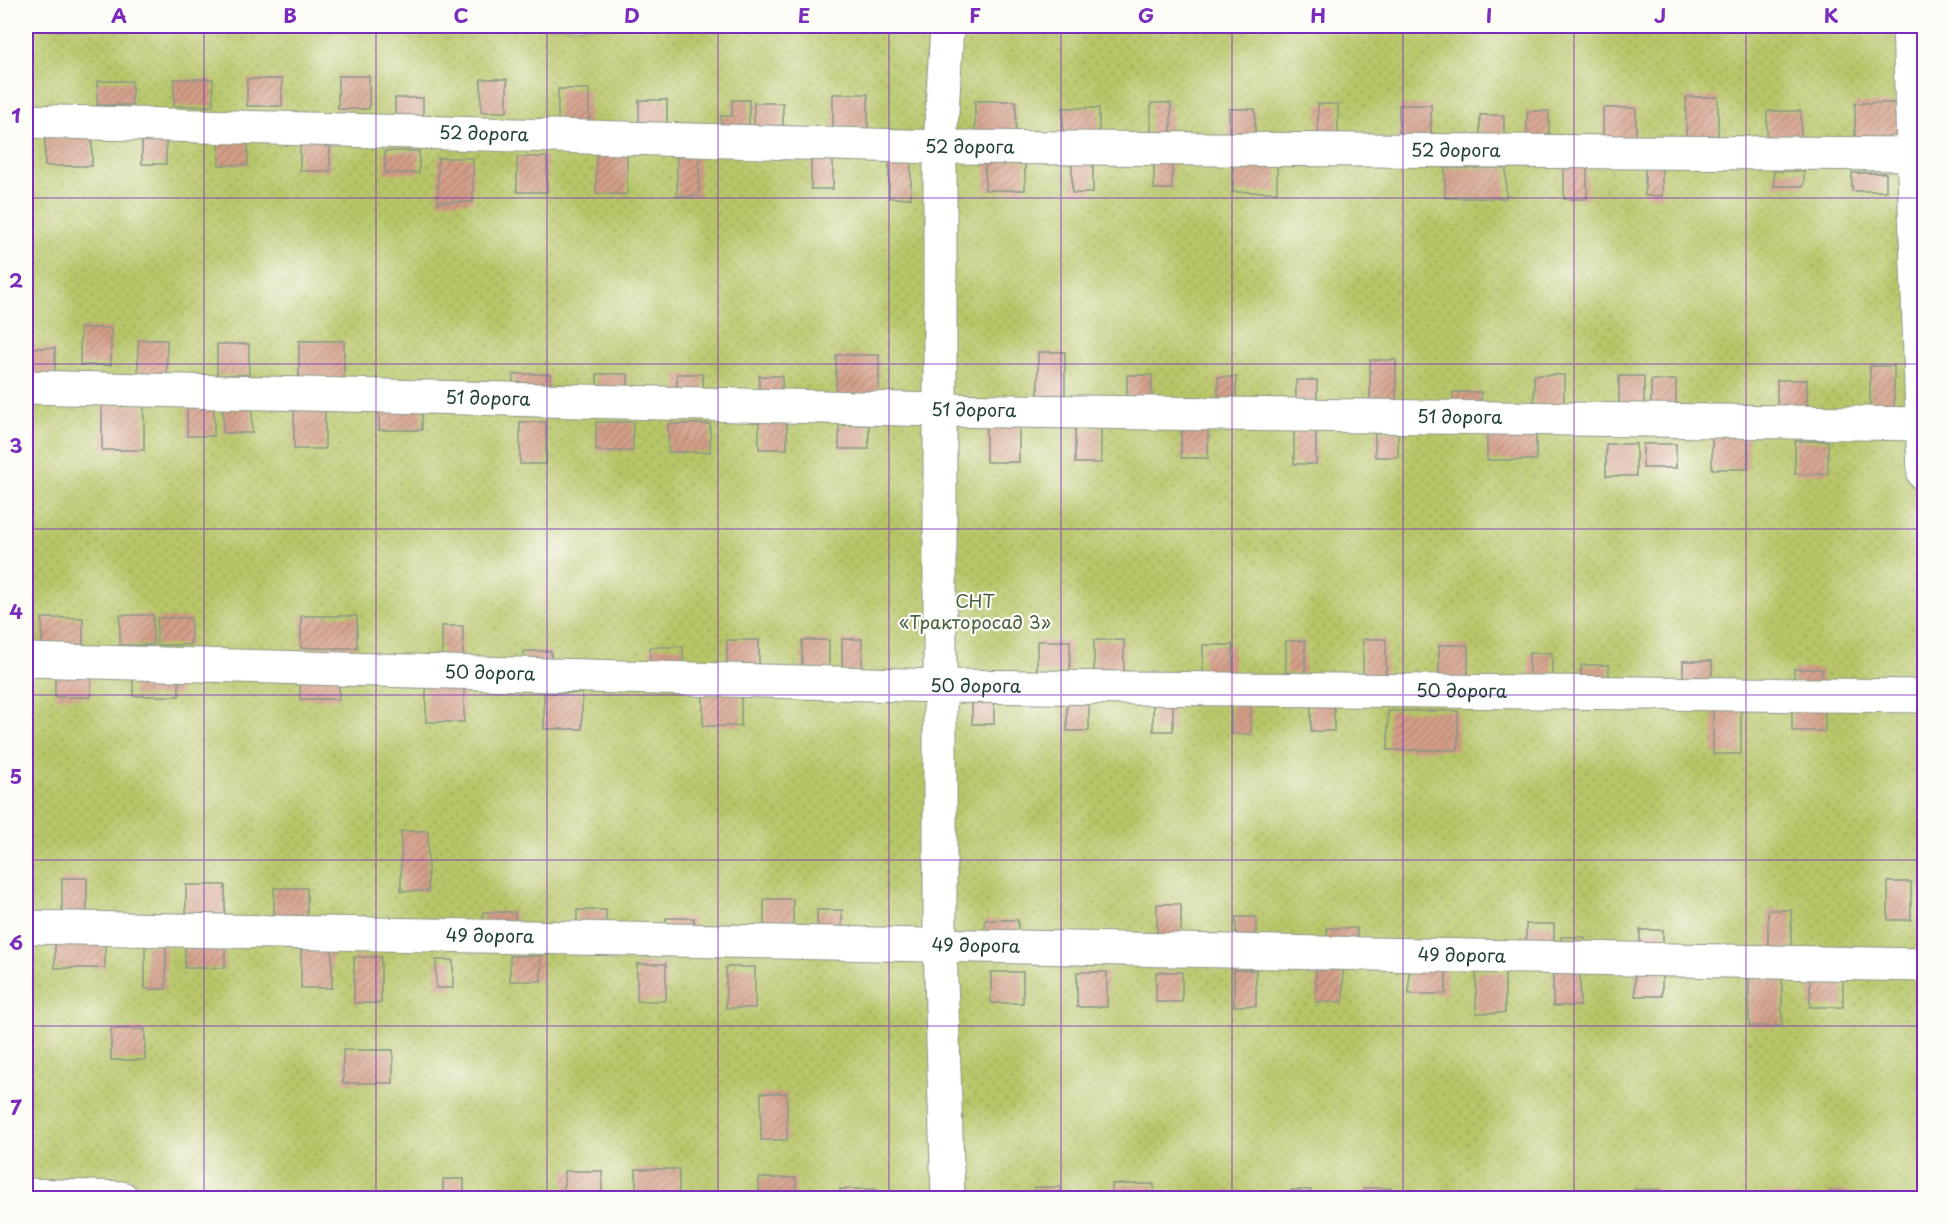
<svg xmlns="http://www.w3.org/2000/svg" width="1950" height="1224" font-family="'Playpen Sans',sans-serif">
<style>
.garden{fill:url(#garden-dots);stroke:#6b824e;stroke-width:1.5}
.building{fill:url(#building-hatch)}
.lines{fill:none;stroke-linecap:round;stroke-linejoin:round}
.minor-casing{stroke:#8b9688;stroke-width:35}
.minor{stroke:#fff;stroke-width:33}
.grid{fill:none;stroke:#7b2cbf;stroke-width:1.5;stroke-opacity:0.55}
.labels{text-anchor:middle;stroke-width:4.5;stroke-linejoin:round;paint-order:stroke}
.street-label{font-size:18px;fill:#1f3d34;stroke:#fdfcf7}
.park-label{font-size:18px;fill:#455f41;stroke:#fdfcf7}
.neatline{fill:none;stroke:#7b2cbf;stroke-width:2}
.grid-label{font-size:20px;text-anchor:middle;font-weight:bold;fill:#7b2cbf}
</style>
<defs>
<pattern id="garden-dots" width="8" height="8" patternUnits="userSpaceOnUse" patternTransform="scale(1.5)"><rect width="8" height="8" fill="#b7c668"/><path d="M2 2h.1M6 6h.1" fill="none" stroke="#94a256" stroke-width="1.8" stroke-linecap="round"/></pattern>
<pattern id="building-hatch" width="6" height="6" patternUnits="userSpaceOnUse" patternTransform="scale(1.5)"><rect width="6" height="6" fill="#d49e87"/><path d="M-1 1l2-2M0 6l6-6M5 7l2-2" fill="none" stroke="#ab826f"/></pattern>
</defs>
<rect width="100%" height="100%" fill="#fdfcf7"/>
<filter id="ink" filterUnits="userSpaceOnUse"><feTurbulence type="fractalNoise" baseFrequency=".0167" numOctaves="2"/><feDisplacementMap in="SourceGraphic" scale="12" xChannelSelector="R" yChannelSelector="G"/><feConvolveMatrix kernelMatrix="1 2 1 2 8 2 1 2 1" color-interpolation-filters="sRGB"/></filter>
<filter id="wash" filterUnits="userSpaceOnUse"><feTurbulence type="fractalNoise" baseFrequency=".008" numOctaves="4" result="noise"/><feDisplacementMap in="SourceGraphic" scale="24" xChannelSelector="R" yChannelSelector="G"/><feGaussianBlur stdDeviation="1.35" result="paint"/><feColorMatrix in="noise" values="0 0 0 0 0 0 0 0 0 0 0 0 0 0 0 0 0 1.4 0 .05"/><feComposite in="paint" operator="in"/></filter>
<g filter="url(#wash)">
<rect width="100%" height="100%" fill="#f7eedd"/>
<!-- garden -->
<path class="garden" d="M26 26H1924V1198H26Z"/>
<g id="blocks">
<!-- building -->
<path class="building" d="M338 76H369V109H338Z
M174 79H213V106H174Z
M247 79H282V106H247Z
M481 79H507V112H481Z
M97 81H132V105H97Z
M558 89H589V125H558Z
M833 94H868V137H833Z
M1686 97H1718V145H1686Z
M395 98H423V126H395Z
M639 100H667V130H639Z
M732 100H749V135H721V116H732Z
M975 101H1016V135H975Z
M754 103H783V134H754Z
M1151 103H1171V139H1151Z
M1855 103H1899V144H1855Z
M1318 104H1338V141H1318Z
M1399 105H1431V144H1399Z
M1063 108H1099V141H1063Z
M1603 108H1636V142H1603Z
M1229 109H1255V138H1229Z
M1527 111H1549V145H1527Z
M1767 111H1801V144H1767Z
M1480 115H1504V144H1480Z
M45 133H92V166H45Z
M142 133H166V164H142Z
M219 135H248V165H219Z
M300 137H330V171H300Z
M385 151H419V173H385Z
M677 153H699V196H677Z
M811 153H833V189H811Z
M596 154H627V194H596Z
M889 155H911V198H889Z
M517 157H547V192H517Z
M438 158H473V202H438Z
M1072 158H1093V193H1072Z
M1154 159H1172V189H1154Z
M985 160H1025V190H985Z
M1233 161H1277V192H1233Z
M1645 163H1662V196H1645Z
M1564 165H1587V199H1564Z
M1445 168H1506V198H1445Z
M1774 171H1804V186H1774Z
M1852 173H1886V191H1852Z
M80 328H111V365H80Z
M138 340H167V374H138Z
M299 341H344V379H299Z
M217 344H249V375H217Z
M29 348H55V374H29Z
M1038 352H1065V401H1038Z
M836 355H879V401H836Z
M1370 360H1396V406H1370Z
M1870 366H1894V409H1870Z
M513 374H550V395H513Z
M597 374H628V395H597Z
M677 374H703V399H677Z
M1127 375H1152V404H1127Z
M1534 375H1564V408H1534Z
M759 376H782V401H759Z
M1619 376H1644V411H1619Z
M1218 377H1236V401H1218Z
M1296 380H1317V409H1296Z
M1651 380H1676V409H1651Z
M1777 380H1807V413H1777Z
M1453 392H1481V411H1453Z
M223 398H252V433H223Z
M187 401H214V436H187Z
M102 404H144V450H102Z
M294 406H325V449H294Z
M379 408H422V430H379Z
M759 420H787V449H759Z
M520 422H546V464H520Z
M596 422H633V451H596Z
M668 424H710V452H668Z
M986 424H1019V462H986Z
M839 425H869V449H839Z
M1075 428H1101V463H1075Z
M1181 428H1208V458H1181Z
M1294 431H1316V464H1294Z
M1375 431H1398V457H1375Z
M1487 433H1536V460H1487Z
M1712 436H1748V469H1712Z
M1795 441H1828V474H1795Z
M1606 444H1636V476H1606Z
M1643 444H1676V468H1643Z
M120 615H153V645H120Z
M301 616H357V648H301Z
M42 618H83V647H42Z
M157 618H191V645H157Z
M442 626H463V662H442Z
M842 639H862V672H842Z
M1363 639H1386V680H1363Z
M727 640H759V670H727Z
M802 640H829V673H802Z
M1094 640H1124V672H1094Z
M1037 641H1070V672H1037Z
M1286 641H1305V673H1286Z
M1203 645H1233V677H1203Z
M1439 645H1468V679H1439Z
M650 647H683V667H650Z
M524 651H551V665H524Z
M1529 653H1552V683H1529Z
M1683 661H1712V684H1683Z
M1581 665H1609V683H1581Z
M55 669H91V697H55Z
M1794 669H1822V684H1794Z
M133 673H179V696H133Z
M300 673H339V699H300Z
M426 686H464V722H426Z
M544 693H582V729H544Z
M703 693H741V726H703Z
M972 698H994V724H972Z
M1067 699H1089V731H1067Z
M1153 699H1173V731H1153Z
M1311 699H1334V731H1311Z
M1231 700H1251V734H1231Z
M1713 704H1741V754H1713Z
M1792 704H1825V731H1792Z
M1388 711H1458V750H1388Z
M401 831H428V891H401Z
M62 878H87V917H62Z
M1888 882H1911V920H1888Z
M186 885H225V917H186Z
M274 888H307V923H274Z
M764 899H793V939H764Z
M1157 904H1181V945H1157Z
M577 910H606V934H577Z
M817 910H842V939H817Z
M1768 910H1791V950H1768Z
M483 912H515V934H483Z
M1236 917H1256V947H1236Z
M666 918H694V938H666Z
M985 920H1018V945H985Z
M1526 924H1554V953H1526Z
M1327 928H1357V950H1327Z
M1640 930H1663V954H1640Z
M1561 937H1585V954H1561Z
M55 943H105V968H55Z
M301 943H332V988H301Z
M145 945H166V989H145Z
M185 945H225V968H185Z
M510 956H541V981H510Z
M354 957H381V1003H354Z
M436 960H453V988H436Z
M637 964H666V1001H637Z
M726 967H755V1008H726Z
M1553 968H1580V1006H1553Z
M1234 970H1256V1006H1234Z
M1316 970H1343V1002H1316Z
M1409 970H1446V994H1409Z
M1635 970H1662V996H1635Z
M991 972H1023V1003H991Z
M1077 972H1107V1007H1077Z
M1156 972H1182V1002H1156Z
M1476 972H1505V1013H1476Z
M1810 972H1843V1007H1810Z
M1749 977H1782V1026H1749Z
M111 1029H145V1060H111Z
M343 1050H393V1083H343Z
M761 1093H787V1140H761Z
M636 1169H679V1198H636Z
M564 1171H602V1198H564Z
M759 1178H796V1198H759Z
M443 1179H464V1198H443Z
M1112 1184H1154V1198H1112Z
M1034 1187H1060V1198H1034Z
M1364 1188H1391V1198H1364Z
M840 1189H876V1198H840Z
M1634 1189H1659V1198H1634Z
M1291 1190H1311V1198H1291Z
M1199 1191H1231V1198H1199Z
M1829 1191H1849V1198H1829Z
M1553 1194H1583V1198H1553Z
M1767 1194H1792V1198H1767Z"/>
</g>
</g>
<g filter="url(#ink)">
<use href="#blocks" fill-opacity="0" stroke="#8b9688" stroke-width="1.5"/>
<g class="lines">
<defs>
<g id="minor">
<path d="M947 26 940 147V946L948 1198"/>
<path d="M1909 26 1924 474"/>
<path id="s1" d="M26 121 940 147 1914 154"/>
<path id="s2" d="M26 387 940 410 1923 424"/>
<path id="s3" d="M26 660 940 686 1924 696"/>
<path id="s4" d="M26 927 1924 965"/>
<path d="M26 1195 122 1198"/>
</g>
</defs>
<!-- minor casing -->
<use href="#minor" class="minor-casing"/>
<!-- minor -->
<use href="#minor" class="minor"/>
</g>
</g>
<!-- grid -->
<path class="grid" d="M204 26V1198M376 26V1198M547 26V1198M718 26V1198M889 26V1198M1061 26V1198M1232 26V1198M1403 26V1198M1574 26V1198M1746 26V1198M26 198H1924M26 364H1924M26 529H1924M26 695H1924M26 860H1924M26 1026H1924"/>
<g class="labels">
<!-- street labels -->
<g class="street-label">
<text dy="6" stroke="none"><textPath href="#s1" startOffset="458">52 дорога</textPath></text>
<text dy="6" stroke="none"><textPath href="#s1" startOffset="944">52 дорога</textPath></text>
<text dy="6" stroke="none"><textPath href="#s1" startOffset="1430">52 дорога</textPath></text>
<text dy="6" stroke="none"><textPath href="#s2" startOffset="462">51 дорога</textPath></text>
<text dy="6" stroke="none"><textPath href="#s2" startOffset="948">51 дорога</textPath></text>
<text dy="6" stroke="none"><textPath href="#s2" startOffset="1434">51 дорога</textPath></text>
<text dy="6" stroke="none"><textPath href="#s3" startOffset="464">50 дорога</textPath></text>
<text dy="6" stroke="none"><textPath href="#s3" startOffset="950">50 дорога</textPath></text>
<text dy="6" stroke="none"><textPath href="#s3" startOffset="1436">50 дорога</textPath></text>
<text dy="6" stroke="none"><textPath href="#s4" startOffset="464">49 дорога</textPath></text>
<text dy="6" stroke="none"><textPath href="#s4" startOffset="950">49 дорога</textPath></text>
<text dy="6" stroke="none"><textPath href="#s4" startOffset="1436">49 дорога</textPath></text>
</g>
<!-- park labels -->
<g class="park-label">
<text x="975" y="608">СНТ<tspan x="975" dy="21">«Тракторосад 3»</tspan></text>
</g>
</g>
<!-- margin -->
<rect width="1950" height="1224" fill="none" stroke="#fdfcf7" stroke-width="66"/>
<rect x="33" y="33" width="1884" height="1158" class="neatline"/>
<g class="grid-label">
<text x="119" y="23">A</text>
<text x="290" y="23">B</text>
<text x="461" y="23">C</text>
<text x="632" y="23">D</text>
<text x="804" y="23">E</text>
<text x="975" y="23">F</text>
<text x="1146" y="23">G</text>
<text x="1318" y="23">H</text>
<text x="1489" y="23">I</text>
<text x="1660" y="23">J</text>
<text x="1831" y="23">K</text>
<text x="16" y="123">1</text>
<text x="16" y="288">2</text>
<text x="16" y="453">3</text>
<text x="16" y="619">4</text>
<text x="16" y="784">5</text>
<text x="16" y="950">6</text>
<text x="16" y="1115">7</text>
</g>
</svg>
